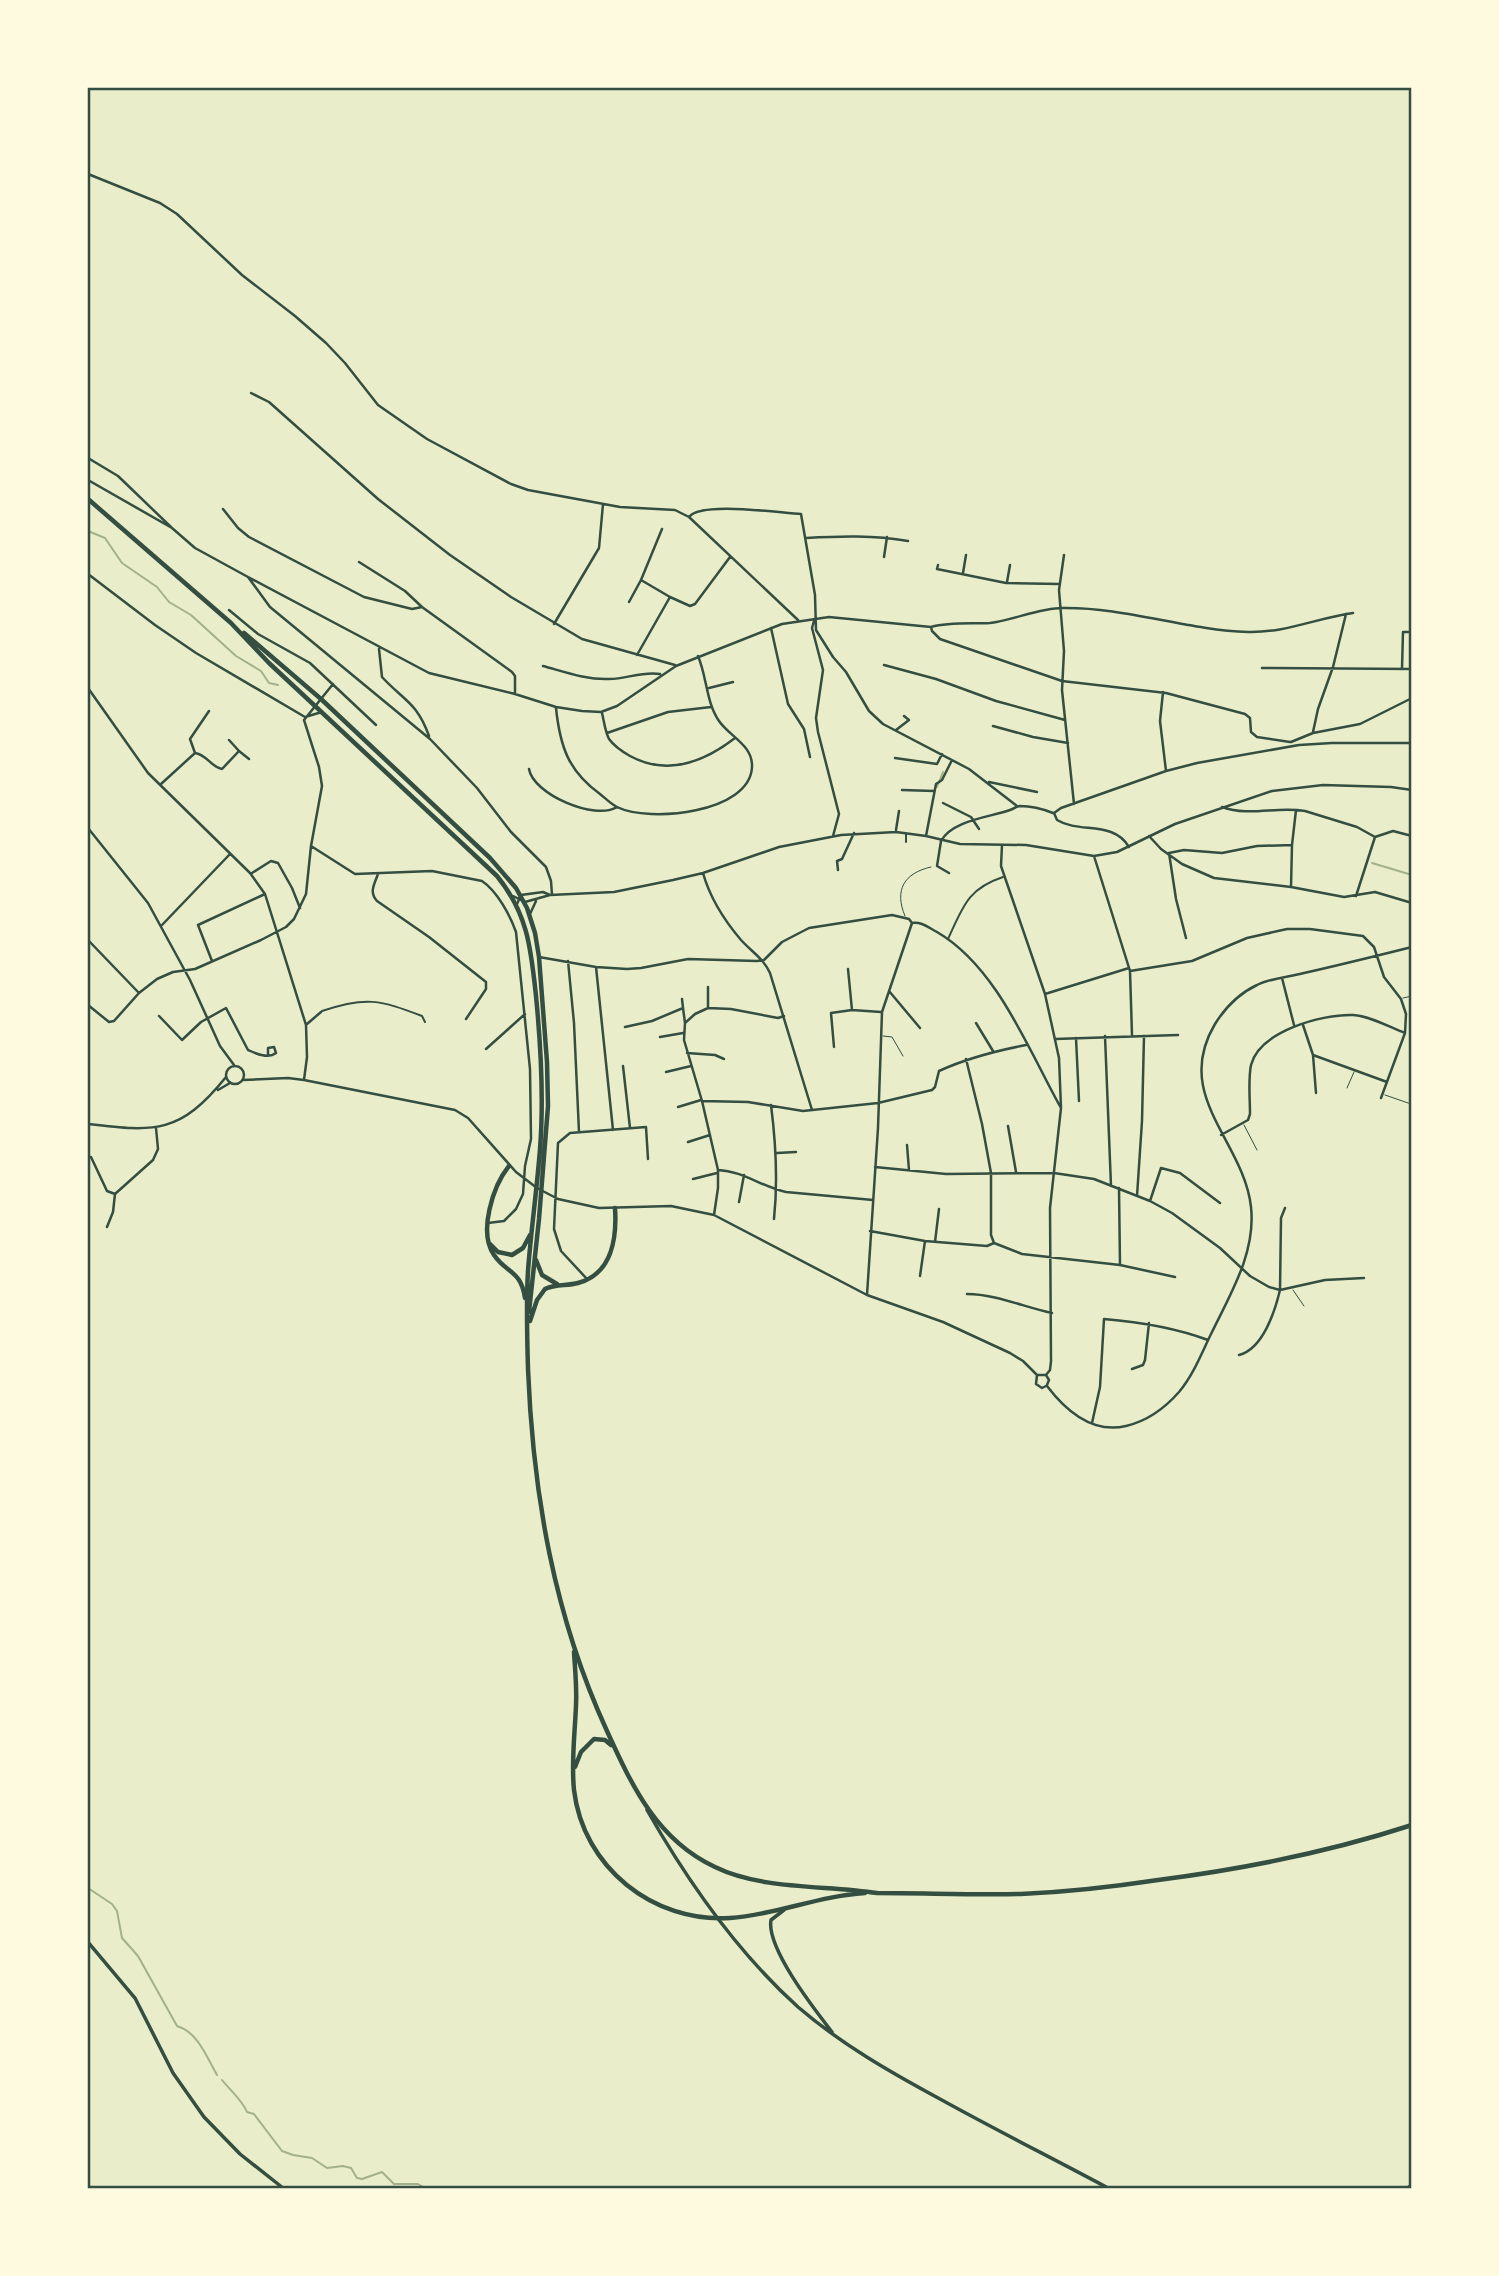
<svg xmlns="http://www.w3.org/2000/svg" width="1499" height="2276" font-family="Raleway,sans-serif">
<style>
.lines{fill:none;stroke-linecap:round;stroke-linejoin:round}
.stream{stroke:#a3b18a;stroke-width:2}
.service{stroke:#344e41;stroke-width:1}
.pedestrian{stroke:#344e41;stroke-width:2}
.minor{stroke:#344e41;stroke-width:2.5}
.secondary{stroke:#344e41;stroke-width:3.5}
.primary{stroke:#344e41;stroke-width:4.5}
.neatline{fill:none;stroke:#344e41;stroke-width:2.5}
</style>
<rect width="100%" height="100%" fill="#e9edc9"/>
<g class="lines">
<!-- stream -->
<path class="stream" d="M88 531 105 538 122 563 157 587 169 602 191 615 236 656 261 671 269 683 278 685
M937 787 943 772
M1372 863 1412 875
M88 1888 112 1904 117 1911 122 1938 138 1956 177 2026C198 2032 207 2058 217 2075
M222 2080C230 2090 243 2101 247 2112L254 2114 282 2151 293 2155 312 2158 327 2168 343 2166 351 2168 357 2178 362 2179 382 2172 394 2184H418L425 2188"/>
<!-- service -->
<path class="service" d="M905 916C894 890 904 873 931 867
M1403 998 1412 996
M883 1036 892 1037 903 1056
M1347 1088 1354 1072
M1385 1095 1411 1104
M1244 1125 1257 1150
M1293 1290 1304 1306"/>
<!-- pedestrian -->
<path class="pedestrian" d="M906 834V842
M948 939C963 907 967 889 1003 877
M322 1011C366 996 380 1000 422 1016L425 1022"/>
<!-- minor -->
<path class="minor" d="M88 174 160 203 177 214 242 275 295 316 326 343 345 363 378 405 427 439 511 484 528 490 620 507 675 510 689 517 798 620
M251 393 269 402 378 499 450 555 511 597 582 639 675 665
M88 458 118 476 172 528 195 548 248 577 270 607 430 739 477 788 511 832 546 867 551 881 552 895
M88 480 172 528
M223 509 238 528 249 537 364 597 412 609 422 607
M689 517C701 501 779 513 801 514L815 595 816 630 833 657 846 672 869 711 883 724 969 769 1017 806
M806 538C840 536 874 535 908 541
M1064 555 1059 590 1064 651 1062 690 1074 804
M884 557 887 537
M359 562 405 591 422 607 512 672 515 676V694
M938 565 937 569 1006 583 1060 584
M963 573 966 555
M88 574 155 625 196 653 305 717
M248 577 429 673 515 694 556 707 582 711 601 712 617 706 676 666 782 624 829 617 931 627C950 622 970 624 990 623 1014 620 1039 608 1063 608 1125 607 1186 630 1248 632 1285 633 1317 618 1353 613
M641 580 662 529
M1007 582 1010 565
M629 602 641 580 670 597
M229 610 258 634 310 663 376 725
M814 621 812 628 823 670 816 718 818 732 839 814 833 836
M554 624 599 548 603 504
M931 627 932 631 940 639 1062 681 1166 693 1245 714 1250 718 1251 732 1257 737 1290 742
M771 628 788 704 804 729 810 757
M379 649 382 677C403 700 417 702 429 736
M637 655 670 597 690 606 695 604 730 557
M884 665 936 679 996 701 1065 720
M543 666C565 672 587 680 609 679 627 679 642 671 660 674
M1262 668 1412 669
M1402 669 1403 632H1412
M88 688 148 773 250 873 265 894 306 1025 307 1057 304 1080
M709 688 733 682
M1163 692 1160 721 1166 771
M556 708C560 746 568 771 600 794 605 798 611 804 617 807 649 823 750 813 752 767 753 745 730 737 719 721 706 702 707 677 698 656
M602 713C604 721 605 731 609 739 614 746 623 752 630 756 667 776 704 762 735 738
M305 717 322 712
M993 726 1033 737 1068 743
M896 730 909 720 904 716
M1313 732 1318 709 1333 667 1346 614
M607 733 668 712 711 707
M1291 742 1313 733 1360 724 1412 698
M239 751 249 759
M195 753 190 739 209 711
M895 758 937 764 942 754
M529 769C533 794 595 821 617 807
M989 782 1037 792
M161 784 195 753C206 754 211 767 222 769L239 751 229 740
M902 790 934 791
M943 803 971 817 979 829
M1222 807C1250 817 1276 806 1305 811L1357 827 1375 837
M1054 813 1061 808 1166 771 1197 763 1299 745 1332 743H1412
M1054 813 1057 820C1080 834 1113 820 1129 847
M88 828 148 903 190 980 220 1046 234 1065
M896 830 899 811
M926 836 936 784 942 780 952 760
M1149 836 1161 849 1182 864 1214 878 1291 887 1344 897 1375 892 1412 903
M1375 837 1393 831 1412 836
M941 841C952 820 991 817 1010 810 1016 808 1014 807 1020 806 1031 806 1043 809 1053 813
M1002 845 1001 866 1045 994 1059 1058 1061 1108 1050 1208 1051 1361 1050 1370 1046 1375
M311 846 355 874 432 871 482 881C497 891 510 915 516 932L530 1069 531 1139 525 1166 523 1194 516 1209 504 1221 488 1223
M1169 853 1184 850 1222 853 1257 846 1292 845
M1169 853 1176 899 1186 938
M1094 856 1130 971 1132 1035
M937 866 941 841
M937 866 949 873
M838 870 837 861 842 859 854 833
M252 873 271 861 278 863 292 888 300 908
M703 873C710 898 724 920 741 940 752 952 763 958 770 973L812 1110
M378 874C374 885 369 892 377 901L429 937 486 982V989L466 1019
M1291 887 1292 845 1296 810
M513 896 525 902 550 895 614 892 673 880 703 873 779 847 841 835 896 832 926 836 960 844 1026 845 1094 856 1117 852 1175 824 1272 791 1323 785 1391 787 1412 790
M1356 896 1375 837
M517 904 521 895 543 892 550 895
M530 914 536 901
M912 923C921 921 929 928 937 932 997 967 1028 1049 1061 1108
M162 925 230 854
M88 940 139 993
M539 957 596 967 627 969 641 968 688 959 757 961 764 960 782 942 809 928 892 915 909 919 912 923
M212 961 198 925 265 894
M568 961 574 1023 579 1132
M596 967 613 1130
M848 969 852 1010
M1130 971 1192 961 1247 938 1287 929H1310L1363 936 1374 947 1384 977 1401 999 1406 1014 1405 1033 1381 1098
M1282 978 1294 1025
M708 987V1008
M889 991 920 1028
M1045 994 1129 968
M682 999 683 1008
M88 1005 109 1022 114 1021 139 993 157 979 173 972 195 969 261 940 286 927 294 919 306 894 311 846 322 786 319 767 304 720 333 684
M159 1016 182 1040 201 1022 226 1008 248 1050C257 1054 268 1059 276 1053L274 1047 268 1048V1055
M976 1023 993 1051
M307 1024 321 1012
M1303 1025 1313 1055 1316 1093
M625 1027 652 1021 683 1008 685 1023
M1105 1036 1111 1186
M660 1037 683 1033
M1076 1038 1079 1101
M1055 1039 1178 1035
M834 1047 831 1013 852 1010 881 1012
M486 1049 525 1014
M687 1053 715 1055 724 1059
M1313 1055 1387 1082
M966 1059 982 1124 991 1173V1235L994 1243 1022 1254 1120 1265 1175 1277
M226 1075a9 9 0 1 1 18 0a9 9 0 1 1-18 0Z
M623 1066 630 1128
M666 1072 691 1066
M243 1080 288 1078 304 1080 455 1110 468 1118 516 1172 537 1188 558 1199 599 1208 671 1206 714 1215 867 1295 943 1322 1010 1353 1023 1361 1037 1375
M218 1090 230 1083
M702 1101 748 1102 803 1111 878 1103 932 1090 935 1087 939 1071C967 1058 995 1051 1026 1045
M771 1105C776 1144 778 1181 774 1219
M678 1107 701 1100
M88 1124C156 1132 180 1134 226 1077
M1008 1126 1016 1172
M1221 1135 1248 1120 1250 1114C1250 1098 1248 1080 1251 1065 1260 1031 1322 1014 1353 1015 1370 1016 1389 1027 1405 1033
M688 1142 710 1135
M907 1145 909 1170
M777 1153 796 1152
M91 1157 107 1191 115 1194 153 1160 158 1149 156 1128
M875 1167 946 1174 1054 1173 1094 1179 1150 1201 1172 1213 1220 1248 1250 1276 1269 1287 1280 1290 1325 1280 1364 1278
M718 1170C743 1171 762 1187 786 1192L873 1200
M693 1179 717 1173
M1119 1188 1120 1265
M1137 1196 1142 1121 1144 1036
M1150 1201 1161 1168 1180 1173 1220 1203
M739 1202 744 1175
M714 1215 718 1188V1170L702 1101 684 1040 685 1023 695 1014 708 1008 731 1009 778 1018 784 1016
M107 1227 113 1212 115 1194
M870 1231 925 1241 987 1246 994 1243
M935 1242 939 1209
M920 1276 925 1241
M587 1279 561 1251 554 1229 558 1143 570 1133 646 1127 648 1159
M967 1294C995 1294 1024 1307 1052 1313
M867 1295 878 1128 882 1012 912 923
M1239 1355C1263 1349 1275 1311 1280 1290L1281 1218 1285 1208
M1132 1369 1143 1365 1145 1360 1149 1323
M1037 1375 1036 1384 1042 1388 1046 1386
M1037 1375H1046L1049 1380 1047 1385
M1047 1386C1066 1411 1092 1434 1126 1426 1147 1421 1165 1408 1179 1392 1194 1374 1202 1352 1212 1332 1231 1293 1256 1252 1251 1207 1244 1141 1172 1096 1215 1024 1225 1008 1240 993 1257 985 1271 978 1289 977 1304 973 1340 965 1376 956 1412 947
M1092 1423 1100 1387 1104 1319C1140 1322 1173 1327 1208 1340
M1407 2188 1412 2184"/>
<!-- secondary -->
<path class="secondary" d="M647 1810C688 1882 737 1952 798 2007 841 2044 890 2072 940 2099 996 2130 1052 2158 1108 2188
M784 1910 771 1920C766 1948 815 2010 832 2032
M88 1942 135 1998 173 2073 204 2117 240 2154 283 2188"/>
<!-- primary -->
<path class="primary" d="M88 499 231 623
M230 622 269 663 497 876C528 914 531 949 536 996 541 1047 544 1098 540 1149 537 1189 531 1230 528 1271 526 1303 527 1336 528 1369 533 1494 554 1616 607 1731 632 1786 657 1840 715 1867 762 1890 825 1885 877 1893
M244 633 321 699 490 858 516 888 527 908 535 933 539 957 547 1062 548 1106 539 1219 529 1312
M509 1166C493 1186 478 1232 494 1255 507 1274 521 1270 525 1298
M490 1244 498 1252 512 1255 523 1248 530 1235
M536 1260 542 1275 557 1284
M530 1321 537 1300 545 1289C555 1284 567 1286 578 1283 612 1274 617 1238 615 1208
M574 1652C575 1670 577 1687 576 1705 575 1733 571 1762 574 1790 583 1867 653 1923 730 1918 775 1915 818 1896 865 1893
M575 1767 581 1752 594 1739 605 1740 611 1745
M877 1893C925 1893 973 1895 1021 1894 1067 1892 1112 1887 1158 1880 1244 1869 1329 1852 1412 1825"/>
</g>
<!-- border -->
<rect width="1499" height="2276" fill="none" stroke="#fefae0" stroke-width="178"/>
<rect x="89" y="89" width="1321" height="2098" class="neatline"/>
</svg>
